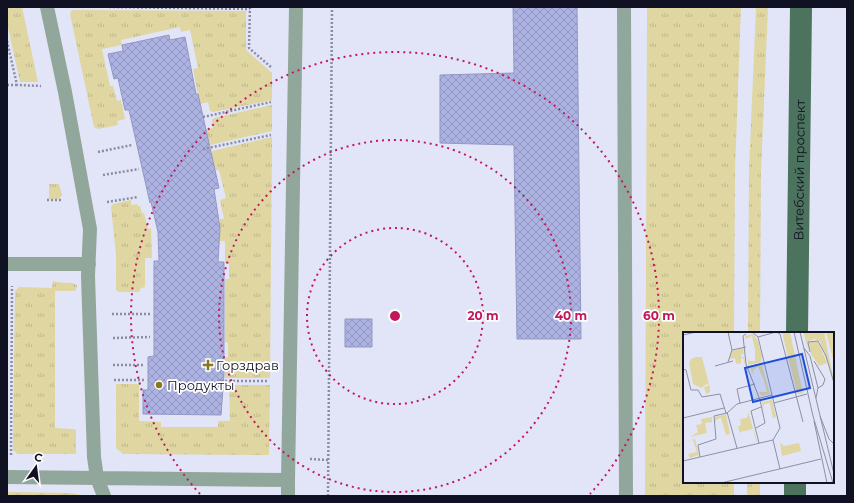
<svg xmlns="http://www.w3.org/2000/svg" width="854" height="503" font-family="Montserrat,sans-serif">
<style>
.grass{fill:url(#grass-tufts)}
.building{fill:url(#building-cross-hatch);stroke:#9297c5}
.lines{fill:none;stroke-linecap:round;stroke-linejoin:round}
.path{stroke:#8a8d9f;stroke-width:2.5;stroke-dasharray:2 2;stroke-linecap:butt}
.lane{stroke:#92a79b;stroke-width:14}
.primary{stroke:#4b735d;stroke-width:22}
.ring{fill:none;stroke:#c2185b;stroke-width:2;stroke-dasharray:2 4}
.poi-dot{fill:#87781c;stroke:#fff;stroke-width:1.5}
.labels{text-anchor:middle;stroke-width:3.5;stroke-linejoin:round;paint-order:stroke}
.street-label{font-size:13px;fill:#101122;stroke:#fff}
.poi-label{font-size:13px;fill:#101122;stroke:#fff;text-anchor:start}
.inset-road{fill:none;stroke:#8e90a2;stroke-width:1}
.view{fill:#1d4ed8;fill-opacity:0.15;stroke:#1d4ed8;stroke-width:2}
.inset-edge{fill:none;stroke:#101122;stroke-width:2}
.centre{fill:#c2185b;stroke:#fff;stroke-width:2}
.ring-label{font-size:12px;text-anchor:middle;font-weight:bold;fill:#c2185b;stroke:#fff;stroke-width:3.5;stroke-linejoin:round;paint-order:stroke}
</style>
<defs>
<pattern id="grass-tufts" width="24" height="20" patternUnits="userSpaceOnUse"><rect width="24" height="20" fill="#dfd6a2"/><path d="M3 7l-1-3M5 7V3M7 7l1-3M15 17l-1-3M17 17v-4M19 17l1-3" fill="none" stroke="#beb78b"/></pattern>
<pattern id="building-cross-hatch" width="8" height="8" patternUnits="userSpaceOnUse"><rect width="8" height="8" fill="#acb2e1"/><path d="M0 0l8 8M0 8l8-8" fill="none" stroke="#9398c1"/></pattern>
</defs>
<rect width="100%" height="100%" fill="#e2e5f8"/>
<!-- grass -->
<path class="grass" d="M7 7H22L38 82H20L7 23Z
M647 7H741L735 170 734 333H684V482H734V496H645Z
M756 7H768L761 172 760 333H748L749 170Z
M74 10 246 11V50L272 73V100L213 112 210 111 208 102 200 104 193 69 198 68 190 30 181 32 180 27 121 40 122 45 102 49 110 86H113L117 101 121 100 125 119 117 121 118 125 98 129 94 127 70 14 71 11Z
M272 105V131L210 145 209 141 208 142 205 130 213 128 212 119H214V118Z
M272 137 270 378H225V358L228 357V343L225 342V279H229V264L225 263V241H220V219H224L220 200 226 198 219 170H215L211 155 212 154V151Z
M49 184H59L62 195 59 199H49Z
M131 200V205L137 204 138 206H140L142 213H144L148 229 151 228 152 258H145V287L141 288 139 292H119L116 290V255L111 207 113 204Z
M53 281C61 284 70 281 77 285V287L75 291H55V428L72 429 76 430V454H18L13 450 15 291 19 287 52 288Z
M116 384H139V421L161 422V427H218V421H230L229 385H270L269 455 123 454 116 448Z
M747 482H760V496H747Z
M7 492 73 493 84 496H7Z"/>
<!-- building -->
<path class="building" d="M513 7H577L581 339H517L514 145 440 143V75L514 73Z
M169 35 170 40 185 37 196 94H198L219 188 214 189 220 228 218 262H224V374L221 415 143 414V390H148V357L154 356V261H159L158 232 151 202 150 203 129 110H125L118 78 114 79 108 54 123 51 122 45Z
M345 319H372V347H345Z"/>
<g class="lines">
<!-- path -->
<path class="path" d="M109 7 250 9
M250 7 249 48 272 68
M7 41 17 85 41 86
M7 85H17
M203 117 271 102
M203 149 271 135
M98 152 132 145
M103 175 139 169
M47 200H62
M107 202 138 197
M112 314H150
M113 338 150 337
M113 365H145
M114 380H146
M217 381H267
M11 455 12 286
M310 459 328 460
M328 496 332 7"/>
<!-- lane -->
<path class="lane" d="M47 7 65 92 90 229 88 276 94 457 97 478 104 496
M624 7 626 496
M7 264H89
M7 477 288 480V496
M288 480 296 7"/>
<!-- primary -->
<g class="primary">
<path id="s1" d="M797 333 801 7"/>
<path d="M795 496V482"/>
</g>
</g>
<!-- distance rings -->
<g class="ring">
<circle cx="395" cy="316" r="88"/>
<circle cx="395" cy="316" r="176"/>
<path d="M200 494A264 264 0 1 1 590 494"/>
</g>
<!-- markers -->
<g class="poi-dot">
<path d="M206 359h4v4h4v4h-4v4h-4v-4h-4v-4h4z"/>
<circle cx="159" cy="385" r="4"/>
</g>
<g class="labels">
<!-- street labels -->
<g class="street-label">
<text dy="5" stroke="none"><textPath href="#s1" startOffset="163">Витебский проспект</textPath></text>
</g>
<!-- poi labels -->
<g class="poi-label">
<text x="216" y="370">Горздрав</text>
<text x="167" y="390">Продукты</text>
</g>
</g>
<!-- overview -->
<g transform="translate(683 332)">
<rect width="151" height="151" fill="#e2e5f8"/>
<path d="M99 0H107L120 62H114ZM120 0H141L151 49 137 9 132 7 125 9 126 19ZM143 0H151V31ZM70 2 75 9 79 25 78 30 65 33V26L66 29H72V18L69 4 63 7 62 4ZM126 10H135L144 31 136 34 128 22ZM60 16 61 23 59 21 58 25H61L65 41 60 26H58V31L53 32 52 26 46 27 49 19ZM79 33 87 62 78 64 76 60H84L80 46 75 35 70 38 71 43 67 36ZM89 68 93 85 90 86 87 71 81 72 80 77 79 70ZM65 80 74 109 66 112 73 109 70 97 57 100 59 110 55 94 58 93 57 87 64 86ZM43 82 47 102 43 103 38 86 34 87 32 91V85ZM29 85V90L22 91 24 101 7 105 15 100 13 93 19 92 18 87ZM12 107 16 123 7 126 5 122 14 120 10 108 0 110ZM97 111 101 114 116 111 118 119 99 124Z" fill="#dfd6a2"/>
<path d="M14 25H19L27 56V60L23 62 21 55 25 54V51L18 56 10 52 6 31 8 27Z" fill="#dfd6a2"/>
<path class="inset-road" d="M45 0 49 18 63 15M69 0 75 5 89 63M111 0 130 84 150 151M117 0 151 142M63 2 60 4 63 32 77 68 82 91 73 96M0 3 13 0M75 5 93 0 97 2 120 90M121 16 127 24 135 56 133 66M127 20 125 10 135 9 143 24 151 51M131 29 142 47 140 53 135 56M45 30 49 18M32 34 50 29M65 35 81 31M0 37 3 38 8 58H15L19 65 37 62 43 81M57 71 54 57 72 52M91 71 124 62M44 80 54 116M137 84 146 107 151 112M0 86 41 76M131 89 144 151M90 108 97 137M76 111 68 79 78 75M0 129 90 108 97 96 89 63 54 72 44 81 31 84 33 107 15 113 17 125M38 151 138 127"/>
<path class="view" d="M119 22 127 56 70 70 62 36Z"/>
<rect width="151" height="151" class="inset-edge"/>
</g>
<circle cx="395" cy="316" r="6" class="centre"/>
<g class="ring-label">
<text x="483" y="320">20 m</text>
<text x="571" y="320">40 m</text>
<text x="659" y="320">60 m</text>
</g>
<!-- border -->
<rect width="854" height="503" fill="none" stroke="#101122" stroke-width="16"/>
<!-- north arrow -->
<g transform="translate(36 467) rotate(14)" stroke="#ffffff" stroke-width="3" paint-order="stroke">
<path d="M0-3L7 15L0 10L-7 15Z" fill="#101122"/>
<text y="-6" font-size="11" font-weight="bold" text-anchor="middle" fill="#101122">С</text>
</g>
</svg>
